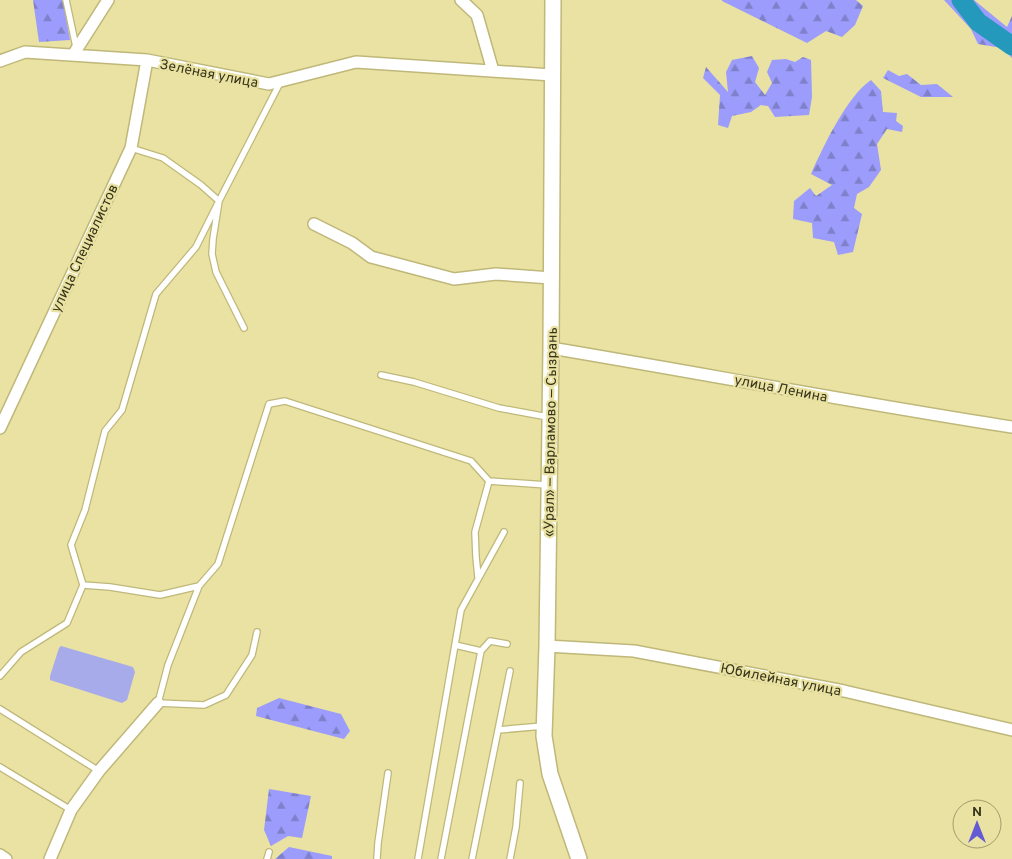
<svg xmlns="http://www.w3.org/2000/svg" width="1012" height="859" font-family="Overpass,sans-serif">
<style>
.green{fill:#a8abea}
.forest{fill:url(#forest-firs)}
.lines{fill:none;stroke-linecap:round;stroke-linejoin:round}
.river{stroke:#2599bb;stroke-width:19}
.service-casing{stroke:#bfb87a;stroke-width:8}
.minor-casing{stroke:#bfb87a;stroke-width:14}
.secondary-casing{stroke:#bfb87a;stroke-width:18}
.service{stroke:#fff;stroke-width:5.5}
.minor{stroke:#fff;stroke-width:11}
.secondary{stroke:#fff;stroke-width:15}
.labels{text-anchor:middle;stroke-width:4.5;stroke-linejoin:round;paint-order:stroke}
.street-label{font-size:14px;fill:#37341a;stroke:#e9e2a2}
</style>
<defs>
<pattern id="forest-firs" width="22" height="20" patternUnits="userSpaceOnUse" patternTransform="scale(1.25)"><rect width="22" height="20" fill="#9b9cfb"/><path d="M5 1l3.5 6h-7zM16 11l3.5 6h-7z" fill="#7f80ca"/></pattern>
</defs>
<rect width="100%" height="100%" fill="#e9e2a2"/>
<!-- green -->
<path class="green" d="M61 646 133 667 135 672 127 700 122 703 50 680V676L59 648Z"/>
<!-- forest -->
<path class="forest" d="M33 0H63L70 40 39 42Z
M722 0H856L863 6 855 25 842 37 826 31 807 43 722 1Z
M944 0H974L1007 27 1012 16V58L1002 48 978 44 971 29Z
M752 56 759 68 755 82 765 95 772 83 767 72 772 60 786 59 795 62 803 57 811 60 812 97 809 115 775 117 768 106 761 105 751 112 732 116 728 128 718 125 720 95 703 78 706 67 728 92 726 72 732 60Z
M888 70 899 76 907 74 921 85 937 84 953 97H921L883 78Z
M871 80 881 91 883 112 897 113 896 121 903 126 902 132 887 129 877 144 881 170 869 187 857 194 854 208 862 214 853 252 838 255 834 242 813 238 812 223 793 219 794 201 810 188 816 196 832 185 811 174C823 147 847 96 871 80Z
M279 698 341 714 350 731 344 739 256 716 257 708Z
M269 789 311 796 302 838 288 836 271 846 264 830Z
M289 847 332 856V859H275Z"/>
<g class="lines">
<!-- river -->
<path class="river" d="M961 0 978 22 1012 46"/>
<defs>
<path id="service" d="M66 0 76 47
M244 328 216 272 212 254 213 239 219 201 281 81
M381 375 414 382 499 408 548 417
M478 577 476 557 475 532 489 481
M83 585 110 587 160 595 199 586 218 564 269 404 285 401 471 461 489 481 547 485
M199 586 168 665 158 703 204 705 226 695 252 655 257 632
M455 645 481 651
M0 676 21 652 67 623 83 585 71 545 85 510 105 431 122 410 156 294 196 247 219 201 201 185 163 158 131 148
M0 709 99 771
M498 730 543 726
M0 767 71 810
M267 859 269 852
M377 859 378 843 388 773
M418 859 461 610 504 532
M441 859 481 651 490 641 507 644
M472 859 510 671
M510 859 516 827 520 783"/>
<path id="minor" d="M461 0 477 15 493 71
M73 55 108 0
M0 61 25 52 147 60 269 84 356 62 552 75
M314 224 352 243 371 257 454 279 496 274 551 278
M551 348C705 374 858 403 1012 427
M0 428 131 148 147 60
M547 646 634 651 844 691 1012 730
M0 855 6 859
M50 859 71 810 99 771 158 703"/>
<path id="secondary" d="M553 0 551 348 547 646 544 736 550 774 579 859"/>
</defs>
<!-- service casing -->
<use href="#service" class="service-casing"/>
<!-- minor casing -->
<use href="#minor" class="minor-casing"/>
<!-- secondary casing -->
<use href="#secondary" class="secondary-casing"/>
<!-- service -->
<use href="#service" class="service"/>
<!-- minor -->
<use href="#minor" class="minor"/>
<!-- secondary -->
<use href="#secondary" class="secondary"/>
</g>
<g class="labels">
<!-- street labels -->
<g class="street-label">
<text transform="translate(209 73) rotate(11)" y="5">Зелёная улица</text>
<text transform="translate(84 248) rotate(-65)" y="5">улица Специалистов</text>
<text transform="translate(781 388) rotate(11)" y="5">улица Ленина</text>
<text transform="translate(550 432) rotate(-89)" y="5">«Урал» — Варламово — Сызрань</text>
<text transform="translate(781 679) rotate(11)" y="5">Юбилейная улица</text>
</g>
</g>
<!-- north arrow -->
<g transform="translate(977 824)"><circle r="24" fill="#e9e2a2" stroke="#a29c6c"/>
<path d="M0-4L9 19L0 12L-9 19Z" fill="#645ad3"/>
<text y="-8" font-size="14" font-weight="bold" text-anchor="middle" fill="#37341a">N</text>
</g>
</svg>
